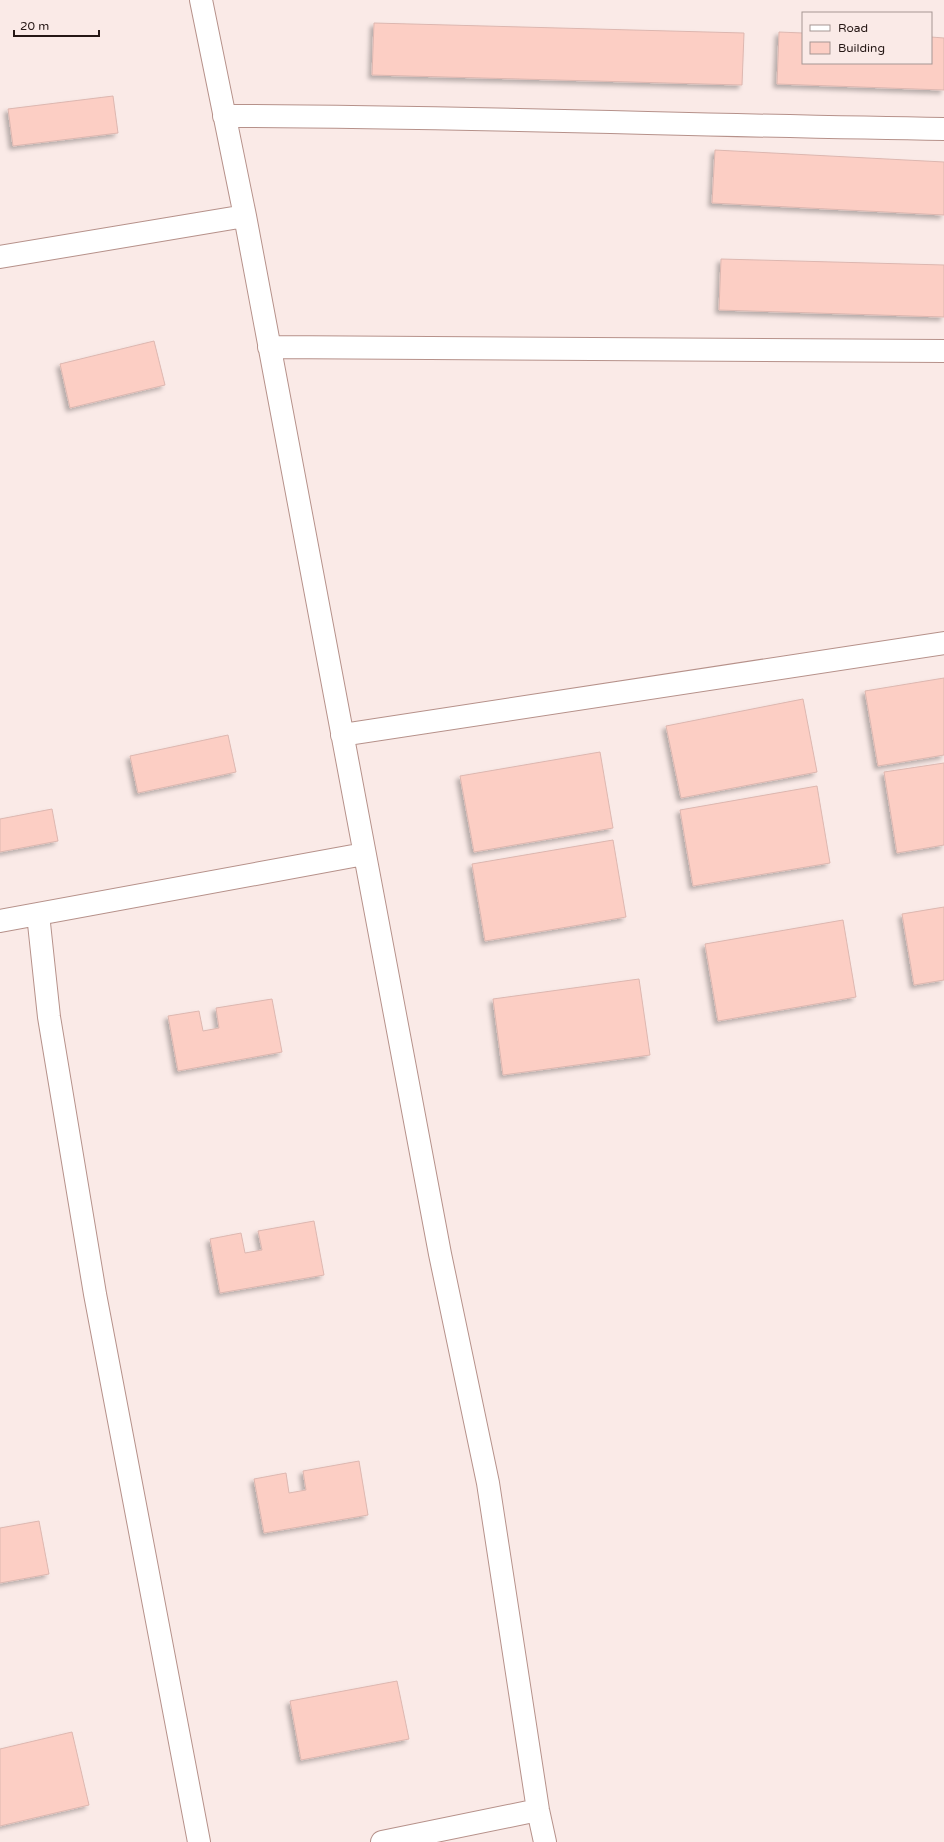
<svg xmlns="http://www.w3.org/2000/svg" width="944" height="1842" font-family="'Varela Round',sans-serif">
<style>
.building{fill:#fccec4;stroke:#ddb7b0;filter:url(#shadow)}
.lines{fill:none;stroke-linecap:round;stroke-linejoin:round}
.street-casing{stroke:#b6918a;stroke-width:24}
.street{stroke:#fff;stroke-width:22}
</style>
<defs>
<filter id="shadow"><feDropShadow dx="-3.5" dy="3.5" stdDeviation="2" flood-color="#0004"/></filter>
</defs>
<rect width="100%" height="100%" fill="#faeae7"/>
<!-- building -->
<path class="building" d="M374 23 744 33 742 85 372 75Z
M779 32 803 33V63H931V37L944 38V90L777 84Z
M113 96 118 133 13 146 8 109Z
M715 150 944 162V215L712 203Z
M721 259 944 265V317L719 310Z
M154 341 165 385 70 408 60 364Z
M944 678V755L878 766 865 691Z
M803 699 817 772 681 798 666 726Z
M228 735 236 772 138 793 130 756Z
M600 752 613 828 474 852 460 776Z
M944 763V845L897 853 884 772Z
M817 786 830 863 693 886 680 810Z
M52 809 58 841 0 852V819Z
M613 840 626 917 485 941 472 864Z
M944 907V980L914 985 902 914Z
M843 920 856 997 718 1021 705 944Z
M639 979 650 1055 503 1075 493 999Z
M272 999 282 1052 178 1071 168 1016 199 1011 203 1031 219 1028 216 1008Z
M314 1221 324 1275 220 1293 210 1239 241 1233 245 1253 262 1250 258 1231Z
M359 1461 368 1515 264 1533 254 1479 286 1473 289 1493 306 1490 303 1471Z
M39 1521 49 1574 0 1583V1528Z
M397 1681 409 1739 301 1760 290 1701Z
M72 1732 89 1805 0 1826V1749Z"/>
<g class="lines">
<defs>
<path id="street" d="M201 0 245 216 440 1254 488 1483 538 1810 545 1842
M224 116C464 116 704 126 944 129
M0 257 245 216
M269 347 944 351
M342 735 944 643
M38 914 49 1017 95 1294 199 1842
M0 921 364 854
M382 1842 538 1810"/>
</defs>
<!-- street casing -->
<use href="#street" class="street-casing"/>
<!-- street -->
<use href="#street" class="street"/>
</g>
<!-- legend -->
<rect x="802" y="12" width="130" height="52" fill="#faeae7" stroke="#a59693"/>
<rect x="810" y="25" width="20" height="6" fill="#ffffff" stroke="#a59693"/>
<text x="838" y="32" font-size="12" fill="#251715">Road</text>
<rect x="810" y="42" width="20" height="12" fill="#fccec4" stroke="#a59693"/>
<text x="838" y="52" font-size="12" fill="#251715">Building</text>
<!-- scale -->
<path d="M14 30v6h85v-6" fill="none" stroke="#251715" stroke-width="2"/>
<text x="20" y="30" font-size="12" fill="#251715" stroke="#faeae7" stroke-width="3" paint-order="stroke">20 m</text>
</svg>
